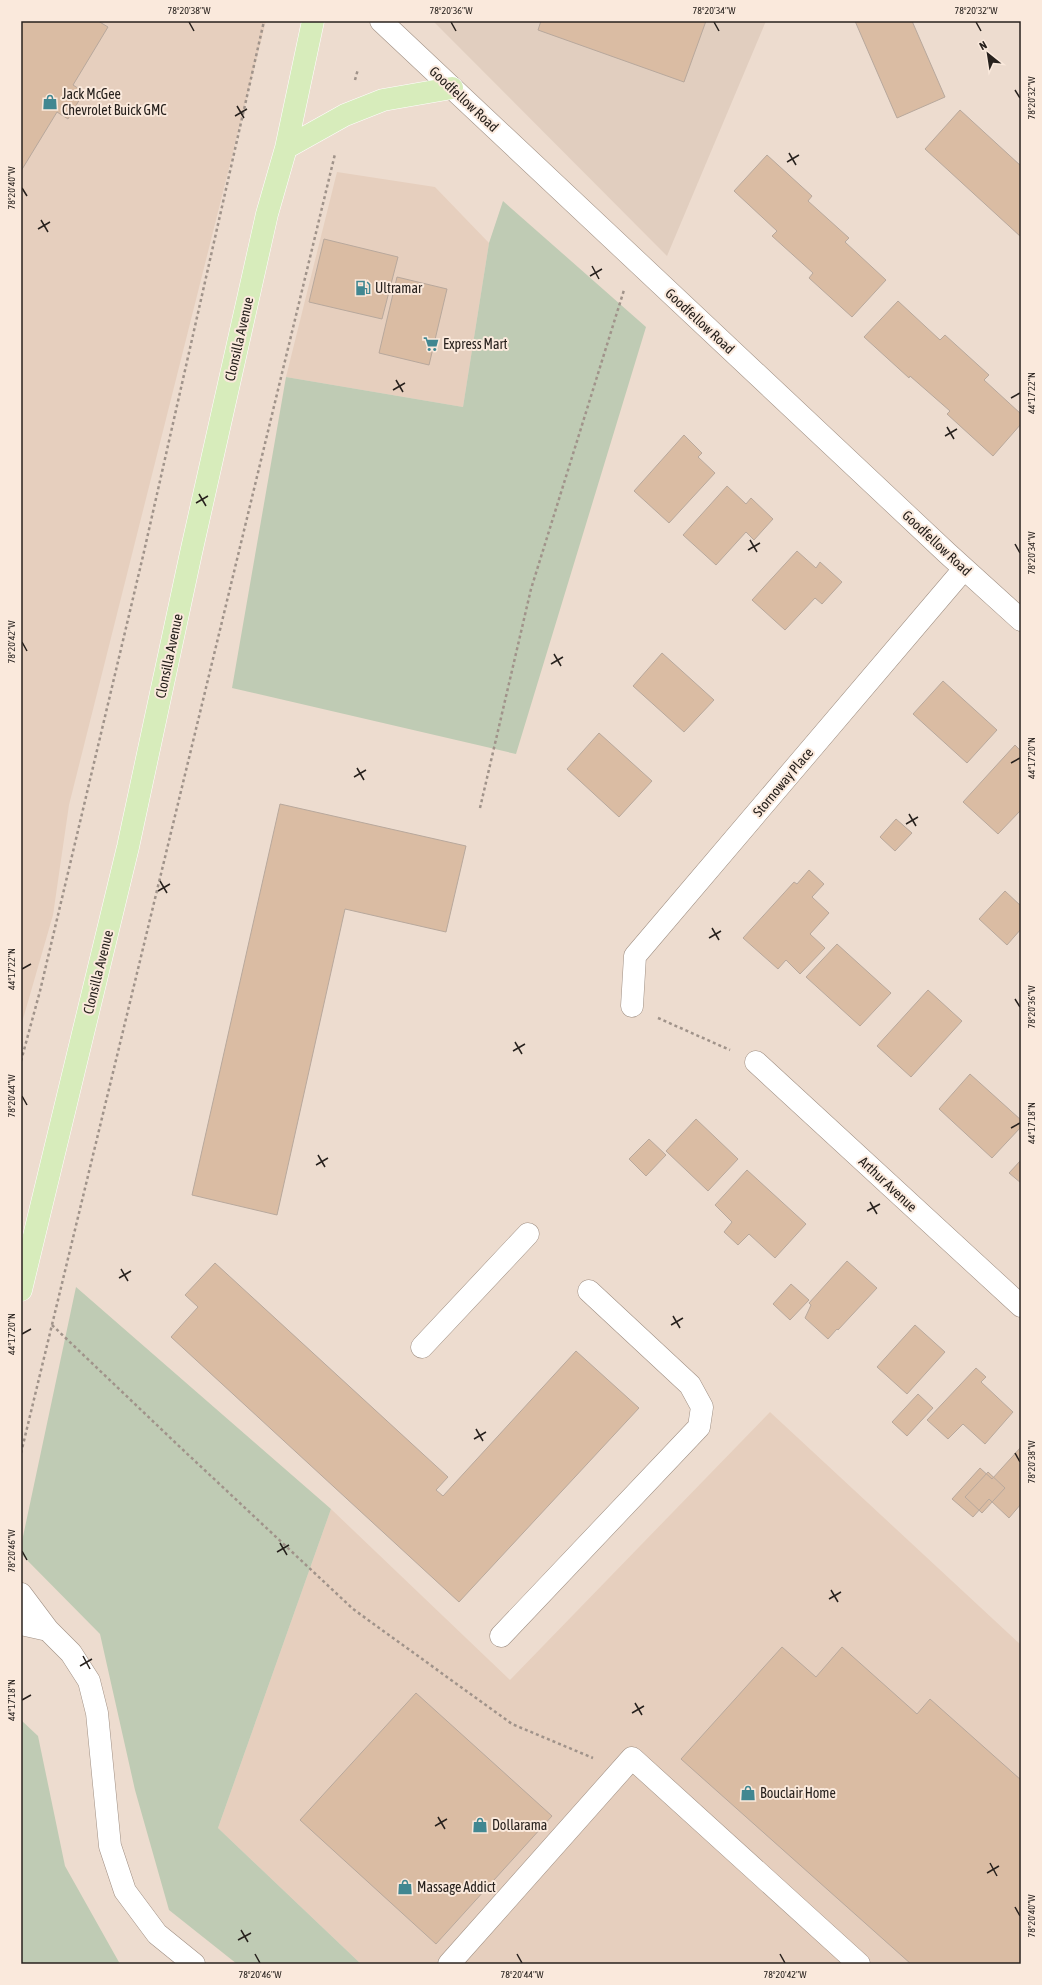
<svg xmlns="http://www.w3.org/2000/svg" width="1042" height="1985" font-family="'Asap Condensed',sans-serif">
<style>
.built{fill:#e6cfbe}
.industrial{fill:#e1cebf}
.green{fill:#bfcbb4}
.building{fill:#dabca3;stroke:#b8a89c}
.lines{fill:none;stroke-linecap:round;stroke-linejoin:round}
.minor-casing{stroke:#9f8f83;stroke-width:23}
.major-casing{stroke:#fff;stroke-width:23}
.path{stroke:#a0938a;stroke-width:2.5;stroke-dasharray:3 3;stroke-linecap:butt}
.minor{stroke:#fff;stroke-width:22}
.major{stroke:#d7ecbb;stroke-width:22}
.ticks{fill:none;stroke:#27211d;stroke-width:1.5}
.labels{text-anchor:middle;stroke-width:4;stroke-linejoin:round;paint-order:stroke}
.poi-label{font-size:14px;fill:#27211d;stroke:#fae9dc;text-anchor:start}
.street-label{font-size:14px;fill:#27211d;stroke:#fae9dc}
.neatline{fill:none;stroke:#27211d;stroke-width:1.5}
.ticks-label{font-size:10px;text-anchor:middle;fill:#27211d}
</style>
<rect width="100%" height="100%" fill="#eddccf"/>
<!-- built -->
<path class="built" d="M21 21H266L69 805 53 915 21 1026Z
M337 172 435 187 489 243 463 407 286 377Z
M770 1412 1021 1645V1964H361L218 1828 331 1509 510 1680Z"/>
<!-- industrial -->
<path class="industrial" d="M433 21H766L667 256Z"/>
<!-- green -->
<path class="green" d="M503 201 646 327 516 754 232 688 286 377 463 407 489 243Z
M76 1287 331 1509 218 1828 361 1964H237L169 1910 135 1790 100 1634 21 1554V1546Z
M21 1720 38 1736 65 1866 120 1964H21Z"/>
<!-- building -->
<path class="building" d="M21 21H98L108 27 73 85 84 92 68 119 57 112 21 171Z
M541 21H706L684 82 538 30Z
M855 21H912L945 97 897 118Z
M960 110 1021 166V237L925 149Z
M767 155 812 196 808 201 849 238 845 242 886 280 852 317 809 278 813 273 772 236 777 231 734 191Z
M324 239 398 257 382 319 309 302Z
M397 277 447 289 429 365 379 353Z
M898 301 940 340 945 335 989 375 984 380 1021 414V424L993 456 947 414 950 411 910 376 909 378 864 337Z
M684 435 702 453 698 457 715 473 669 523 634 491Z
M727 486 746 504 751 498 773 519 754 540 746 532 716 565 683 535Z
M797 551 816 568 820 562 842 582 822 604 815 598 785 630 752 600Z
M662 653 714 700 684 732 633 686Z
M943 681 997 730 967 763 913 714Z
M599 733 652 781 619 817 567 769Z
M1015 745 1021 751V810L998 834 963 802Z
M280 804 466 846 446 932 345 909 277 1215 192 1195Z
M896 819 912 833 895 851 880 837Z
M809 870 824 884 812 897 829 913 810 934 825 948 800 974 786 960 778 969 743 938 794 882 797 884Z
M1005 891 1021 906V929L1007 945 979 919Z
M837 944 891 993 860 1026 806 977Z
M928 990 962 1021 911 1077 877 1046Z
M970 1074 1021 1120V1127L992 1158 939 1109Z
M696 1119 738 1159 708 1191 666 1151Z
M649 1139 666 1155 646 1176 629 1159Z
M1021 1160V1183L1009 1173Z
M747 1170 806 1224 775 1258 749 1234 738 1245 724 1232 732 1222 715 1205Z
M847 1261 877 1288 838 1330 837 1329 828 1339 805 1318 811 1305 809 1303Z
M215 1263 448 1477 436 1490 443 1496 576 1351 639 1408 459 1602 171 1337 198 1307 185 1295Z
M791 1284 809 1300 790 1320 773 1304Z
M915 1325 945 1352 907 1394 877 1367Z
M976 1368 986 1377 981 1382 1013 1412 985 1444 963 1424 948 1439 927 1420Z
M918 1394 933 1408 907 1436 892 1422Z
M1021 1447V1504L1009 1518 989 1499 973 1517 952 1499 980 1468 992 1479Z
M988 1472 1005 1488 982 1513 965 1497Z
M782 1647 816 1677 842 1647 917 1714 930 1699 1021 1780V1964H911L681 1759Z
M416 1693 552 1816 436 1944 300 1820Z"/>
<g class="lines">
<defs>
<path id="minor" d="M381 21 947 553 1021 620
M632 1006 635 956 964 569
M756 1062 1021 1306
M422 1347 528 1234
M21 1594 48 1630 71 1653 89 1681 97 1713 110 1846 125 1891 157 1934 194 1964
M21 1624 48 1630
M501 1636 699 1427 702 1407 690 1385 589 1291
M449 1964 632 1758 859 1964"/>
<path id="major" d="M286 148 345 115 383 100 452 88
M21 1290 128 847 191 553 267 214 286 148 313 21"/>
</defs>
<!-- minor casing -->
<use href="#minor" class="minor-casing"/>
<!-- major casing -->
<use href="#major" class="major-casing"/>
<!-- path -->
<path class="path" d="M355 80 358 69
M480 808 531 589 624 290
M658 1018 730 1050
M21 1061 40 991 143 556 264 21
M52 1325 181 1448 353 1609 512 1724 593 1758
M21 1453 335 154"/>
<!-- minor -->
<use href="#minor" class="minor"/>
<!-- major -->
<use href="#major" class="major"/>
</g>
<!-- ticks -->
<path class="ticks" d="M189 22 194 31M451 22 456 31M714 22 719 31M976 22 981 31M1015 90 1020 98M237 106 244 118M235 116 247 109M789 153 796 165M787 162 799 155M22 188 27 196M41 220 48 232M38 229 50 222M592 266 599 279M590 276 602 269M396 380 403 392M393 390 405 383M1011 398 1020 393M947 427 954 439M945 436 957 429M199 494 206 506M196 503 208 496M750 540 757 552M1015 544 1020 553M748 550 760 543M22 642 27 651M554 654 561 666M551 664 563 657M1011 763 1020 758M357 768 364 780M354 777 366 770M909 814 916 826M906 824 918 817M160 881 167 893M158 891 170 884M712 928 719 940M709 938 721 931M22 969 31 964M1015 999 1020 1007M515 1042 522 1054M513 1051 525 1044M22 1096 27 1105M1011 1128 1020 1123M318 1155 325 1167M316 1165 328 1158M870 1202 877 1214M867 1211 880 1204M121 1269 128 1281M119 1278 131 1271M673 1316 680 1328M671 1325 683 1318M22 1334 31 1329M476 1429 483 1441M474 1439 486 1432M1015 1453 1020 1462M280 1543 287 1555M22 1551 27 1560M277 1552 289 1545M831 1590 838 1602M829 1599 841 1592M83 1656 90 1669M80 1666 92 1659M22 1700 31 1695M635 1703 642 1715M632 1713 644 1706M438 1817 445 1829M435 1826 447 1819M990 1863 997 1876M987 1873 999 1866M1015 1907 1020 1916M241 1930 248 1942M238 1940 251 1933M255 1954 260 1963M517 1954 522 1963M780 1954 785 1963"/>
<!-- icons -->
<defs>
<symbol id="shop-bare" viewBox="-9 -9 18 18"><path d="M-5-2.5h2.3a2.7 3.5 0 0 1 5.4 0H5L5.5 6h-11ZM-1.5-2.5h3a1.5 2.3 0 0 0-3 0Z" fill="#418791" stroke="#fae9dc" stroke-width="2.5" paint-order="stroke"/></symbol>
<symbol id="fuel-bare" viewBox="-9 -9 18 18"><path d="M-5.5-6h7V0h2V4h1.3V-2.5L3-4.5l.8-.8L6-3V5H2.5V1h-1V6h-7ZM-4.2-4.7v3.2H.2V-4.7Z" fill="#418791" stroke="#fae9dc" stroke-width="2.5" paint-order="stroke"/></symbol>
<symbol id="supermarket-bare" viewBox="-9 -9 18 18"><path d="M-6-5.5h2.5l.6 2H6L4.5 2H-2.5L-4.4-4H-6ZM-1.5 3.2a1.3 1.3 0 1 0 .1 0ZM3 3.2a1.3 1.3 0 1 0 .1 0Z" fill="#418791" stroke="#fae9dc" stroke-width="2.5" paint-order="stroke"/></symbol>
</defs>
<g fill-rule="evenodd">
<use href="#shop-bare" x="39" y="91" width="22" height="22"/>
<use href="#fuel-bare" x="352" y="277" width="22" height="22"/>
<use href="#supermarket-bare" x="420" y="333" width="22" height="22"/>
<use href="#shop-bare" x="737" y="1782" width="22" height="22"/>
<use href="#shop-bare" x="469" y="1814" width="22" height="22"/>
<use href="#shop-bare" x="394" y="1876" width="22" height="22"/>
</g>
<g class="labels">
<!-- poi labels -->
<g class="poi-label">
<text x="62" y="99">Jack McGee<tspan x="62" dy="16">Chevrolet Buick GMC</tspan></text>
<text x="375" y="293">Ultramar</text>
<text x="443" y="349">Express Mart</text>
<text x="760" y="1798">Bouclair Home</text>
<text x="492" y="1830">Dollarama</text>
<text x="417" y="1892">Massage Addict</text>
</g>
<!-- street labels -->
<g class="street-label">
<text transform="translate(464 99) rotate(43)" y="5">Goodfellow Road</text>
<text transform="translate(700 321) rotate(43)" y="5">Goodfellow Road</text>
<text transform="translate(239 339) rotate(-77)" y="5">Clonsilla Avenue</text>
<text transform="translate(937 543) rotate(43)" y="5">Goodfellow Road</text>
<text transform="translate(169 656) rotate(-78)" y="5">Clonsilla Avenue</text>
<text transform="translate(783 782) rotate(-50)" y="5">Stornoway Place</text>
<text transform="translate(98 972) rotate(-76)" y="5">Clonsilla Avenue</text>
<text transform="translate(888 1184) rotate(43)" y="5">Arthur Avenue</text>
</g>
</g>
<!-- border -->
<rect width="1042" height="1985" fill="none" stroke="#fae9dc" stroke-width="44"/>
<!-- north arrow -->
<g transform="translate(988 54) rotate(330)" stroke="#fae9dc" stroke-width="3" paint-order="stroke">
<path d="M0-3L7 15L0 10L-7 15Z" fill="#27211d"/>
<text y="-6" font-size="11" font-weight="bold" text-anchor="middle" fill="#27211d">N</text>
</g>
<rect x="22" y="22" width="998" height="1941" class="neatline"/>
<g class="ticks-label">
<text x="189" y="14">78°20'38"W</text>
<text x="451" y="14">78°20'36"W</text>
<text x="714" y="14">78°20'34"W</text>
<text x="976" y="14">78°20'32"W</text>
<text transform="translate(1031 98) rotate(-90)" y="4">78°20'32"W</text>
<text transform="translate(11 188) rotate(-90)" y="4">78°20'40"W</text>
<text transform="translate(1031 393) rotate(-90)" y="4">44°17'22"N</text>
<text transform="translate(1031 553) rotate(-90)" y="4">78°20'34"W</text>
<text transform="translate(11 642) rotate(-90)" y="4">78°20'42"W</text>
<text transform="translate(1031 758) rotate(-90)" y="4">44°17'20"N</text>
<text transform="translate(11 969) rotate(-90)" y="4">44°17'22"N</text>
<text transform="translate(1031 1007) rotate(-90)" y="4">78°20'36"W</text>
<text transform="translate(11 1096) rotate(-90)" y="4">78°20'44"W</text>
<text transform="translate(1031 1123) rotate(-90)" y="4">44°17'18"N</text>
<text transform="translate(11 1334) rotate(-90)" y="4">44°17'20"N</text>
<text transform="translate(1031 1462) rotate(-90)" y="4">78°20'38"W</text>
<text transform="translate(11 1551) rotate(-90)" y="4">78°20'46"W</text>
<text transform="translate(11 1700) rotate(-90)" y="4">44°17'18"N</text>
<text transform="translate(1031 1916) rotate(-90)" y="4">78°20'40"W</text>
<text x="260" y="1978">78°20'46"W</text>
<text x="522" y="1978">78°20'44"W</text>
<text x="785" y="1978">78°20'42"W</text>
</g>
</svg>
